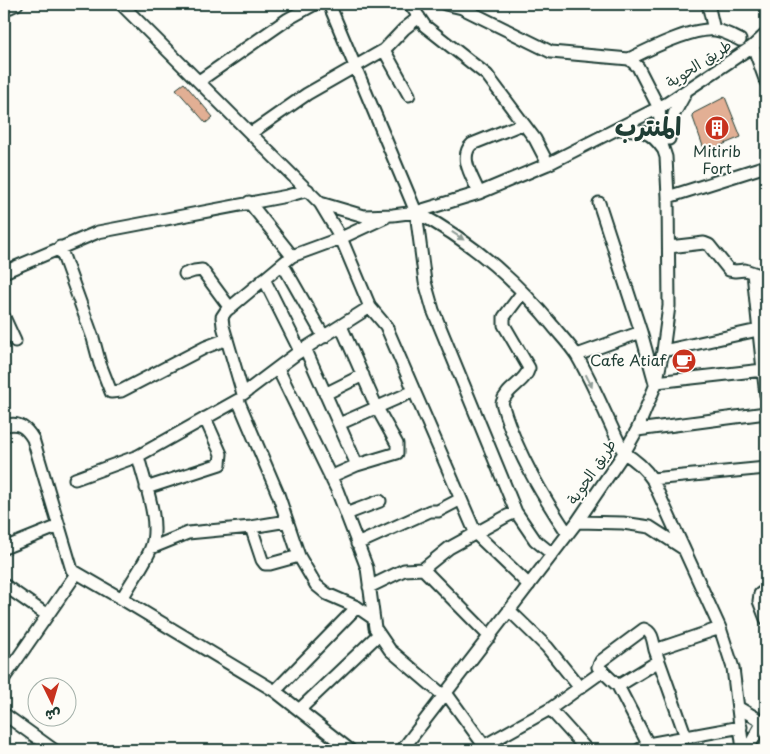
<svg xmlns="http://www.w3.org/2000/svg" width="770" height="754" font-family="'Playpen Sans','Playpen Sans Arabic',sans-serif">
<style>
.building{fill:#e2af94;stroke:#1f3d34}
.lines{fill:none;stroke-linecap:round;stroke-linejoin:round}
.minor-casing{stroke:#1f3d34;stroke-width:15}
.minor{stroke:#fdfcf7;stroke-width:11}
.oneway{fill:#8e9c96}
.labels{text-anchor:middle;stroke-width:4;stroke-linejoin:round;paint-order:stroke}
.street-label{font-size:15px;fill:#1f3d34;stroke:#fdfcf7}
.poi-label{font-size:15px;fill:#1f3d34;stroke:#fdfcf7}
.town-label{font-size:25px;font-weight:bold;fill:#1f3d34;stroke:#fdfcf7}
</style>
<rect width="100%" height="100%" fill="#fdfcf7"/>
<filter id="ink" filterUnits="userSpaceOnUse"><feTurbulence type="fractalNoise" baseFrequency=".02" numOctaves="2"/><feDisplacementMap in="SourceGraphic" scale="10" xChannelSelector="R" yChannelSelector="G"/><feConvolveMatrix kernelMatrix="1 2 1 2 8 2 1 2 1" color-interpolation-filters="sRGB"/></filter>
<g filter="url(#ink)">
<!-- building -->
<path class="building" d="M184 83 213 117 206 123 176 89Z
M725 97 741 137 705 152 692 115 694 113Z"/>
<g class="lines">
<defs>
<path id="minor" d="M121 4 320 203 364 216 393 215 416 212 479 193 548 164 666 104 753 46 766 34
M329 4 416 212 425 282 433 310 516 512 535 540 552 554
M410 4 425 26 487 75 535 139 548 164
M708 4 714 30
M4 10 17 4
M753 46 766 82
M384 50 409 95
M629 59C649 49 693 27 715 30 724 31 732 36 740 40
M199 81 288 19 315 4
M619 129C641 130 650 130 663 149
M251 133 307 94 384 50 404 29 419 17
M669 139 674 114 685 94
M479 193C473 178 458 157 472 144L522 124
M668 197 766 166
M249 202 292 256
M320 203 341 238 370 307 296 354 243 394 223 326 222 317 226 311 292 256 341 238 386 217
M599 203 641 332 655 383
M416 212C471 241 514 278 553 326 561 336 571 346 577 356 595 387 608 421 624 453 636 460 644 467 652 479L720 628 733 668 743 750
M60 247 93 338 100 364 111 392 121 391 206 347 227 339
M669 247 704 243 709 245 729 270 735 271 745 270 766 277
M283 265 324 337
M4 272 98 232 287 196 308 190
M753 273 759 332
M185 274 194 271 202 270 230 308
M264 279 300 351
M522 293 504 317V325L529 368C525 383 506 388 502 403 515 450 541 494 568 534
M370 307 386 326 476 534 529 585
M4 317 15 341
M305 348 357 465 397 453V444L377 408 341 326
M577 355 641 332
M278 369 337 490 367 568 375 628 390 650 444 696
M763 370 766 395
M656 382 763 370 759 332 758 330 663 351
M325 394 363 375
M339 424 414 391
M4 426C18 421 26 427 33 439L72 570 122 599 275 691 350 750
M637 430 766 413
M330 477 357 465
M75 479 138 456 238 400 278 494 299 556 316 585 327 594 357 607 373 618
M652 479 766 468
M146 488 220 464 221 454 205 418
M346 514 380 501
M577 522 623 523 650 527 684 549
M251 527 262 560 265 564H270L299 556
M357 544 430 511H438L461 499
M4 548 59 526
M151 548 188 533 251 527 287 521
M423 569 490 637
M4 585 47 615
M369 587 404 570 423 569 449 548 507 516 516 512
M766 590 760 594 759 601 766 619
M122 599C130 583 145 564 151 548 161 522 144 482 138 456
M509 610 547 647 580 688
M4 678 76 574
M618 686 598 667 601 661 644 629C653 632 653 642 655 650
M275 691 357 607
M446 693 483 744H487L550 709
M739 708 763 722 766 720
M299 710 379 634
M4 714 54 750
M686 737 655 650 720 628
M648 744 618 686 659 661
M402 750 577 522 624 453 637 430 656 384 663 351 669 306 668 197 666 157 662 145 659 108 638 67 629 59 551 52 462 8 445 4
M587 750 550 709 603 671
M639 750 648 744 741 727
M747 750 763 722 766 723"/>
</defs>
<!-- minor casing -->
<use href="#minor" class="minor-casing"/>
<!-- minor -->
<use href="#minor" class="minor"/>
</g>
<!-- one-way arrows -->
<defs><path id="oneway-solid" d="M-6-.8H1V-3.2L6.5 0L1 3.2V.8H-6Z" transform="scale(1.25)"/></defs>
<g class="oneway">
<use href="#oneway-solid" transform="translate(458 236) rotate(34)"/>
<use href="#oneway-solid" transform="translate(589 381) rotate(64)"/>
</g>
</g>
<!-- icons -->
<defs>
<symbol id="building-disc" viewBox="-11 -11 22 22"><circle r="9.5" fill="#c8321e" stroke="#fdfcf7"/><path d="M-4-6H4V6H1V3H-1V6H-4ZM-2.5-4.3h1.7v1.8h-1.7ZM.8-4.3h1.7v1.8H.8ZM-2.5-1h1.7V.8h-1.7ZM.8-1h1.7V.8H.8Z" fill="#fff"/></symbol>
<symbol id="cafe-disc" viewBox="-11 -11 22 22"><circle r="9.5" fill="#c8321e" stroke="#fdfcf7"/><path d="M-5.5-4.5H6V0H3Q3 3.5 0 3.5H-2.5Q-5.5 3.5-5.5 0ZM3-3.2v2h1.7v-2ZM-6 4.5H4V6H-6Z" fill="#fff"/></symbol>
</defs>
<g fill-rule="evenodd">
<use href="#building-disc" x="703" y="114" width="28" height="28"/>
<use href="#cafe-disc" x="670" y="347" width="28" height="28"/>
</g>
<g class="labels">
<!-- street labels -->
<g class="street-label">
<text transform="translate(699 64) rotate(-33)" y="5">طريق الحوية</text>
<text transform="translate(592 472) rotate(-56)" y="5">طريق الحوية</text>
</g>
<!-- poi labels -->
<g class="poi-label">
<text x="717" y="157">Mitirib<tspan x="717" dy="17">Fort</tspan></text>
<text x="666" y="366" text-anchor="end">Cafe Atiaf</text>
</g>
<!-- town labels -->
<g class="town-label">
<text x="648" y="136">المنترب</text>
</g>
</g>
<!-- margin -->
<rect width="770" height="754" fill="none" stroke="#fdfcf7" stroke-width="20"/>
<rect x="10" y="10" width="750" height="734" fill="none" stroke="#1f3d34" stroke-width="2" filter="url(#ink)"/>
<!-- north arrow -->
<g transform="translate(52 702) rotate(175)"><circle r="24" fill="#fdfcf7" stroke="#a4b0a9"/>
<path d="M0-4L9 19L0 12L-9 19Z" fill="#c8321e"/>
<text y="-8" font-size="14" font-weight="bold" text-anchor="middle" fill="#1f3d34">ش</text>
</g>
</svg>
